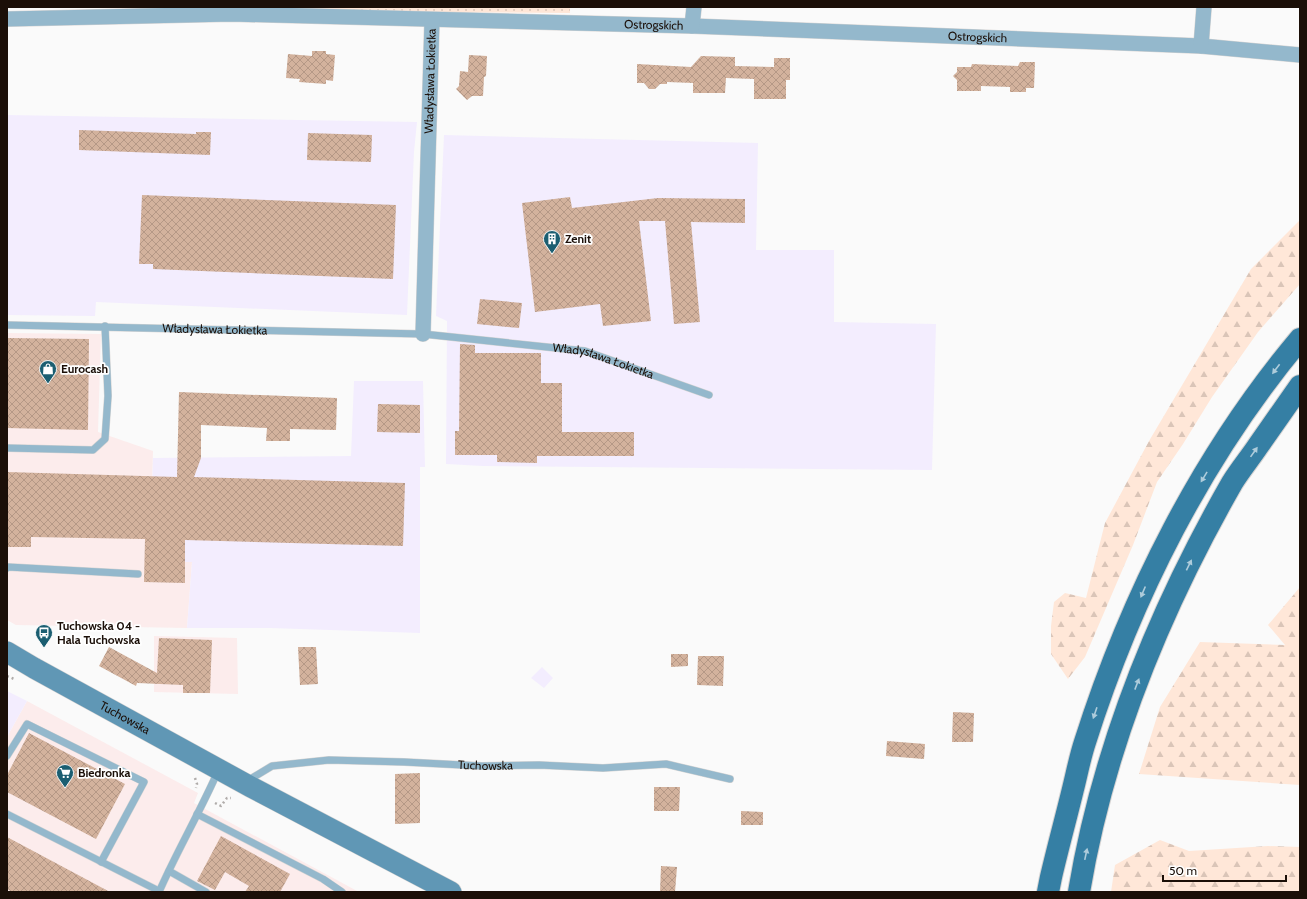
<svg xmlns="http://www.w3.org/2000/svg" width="1307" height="899" font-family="Cabin,sans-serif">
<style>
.commercial{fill:#fcecec}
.industrial{fill:#f3edfe}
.forest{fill:url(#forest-firs)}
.park{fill:url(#park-dots)}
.building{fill:url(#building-cross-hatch)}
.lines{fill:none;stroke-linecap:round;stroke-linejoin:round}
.lane-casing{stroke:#d6d4d3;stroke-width:8}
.street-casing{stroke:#d6d4d3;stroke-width:16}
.secondary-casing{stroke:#d6d4d3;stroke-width:22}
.primary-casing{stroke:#d6d4d3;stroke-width:24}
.path{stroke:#b0acaa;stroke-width:2.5;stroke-dasharray:2 3;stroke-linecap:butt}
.lane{stroke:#94b8cc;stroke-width:7}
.street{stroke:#94b8cc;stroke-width:15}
.secondary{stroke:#6097b5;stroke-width:21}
.primary{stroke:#357fa4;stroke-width:22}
.oneway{fill:#aeccdb}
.labels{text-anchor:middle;stroke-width:3.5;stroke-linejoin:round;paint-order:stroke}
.street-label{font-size:12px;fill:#1b0f08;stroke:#fff}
.poi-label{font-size:12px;font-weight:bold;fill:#1b0f08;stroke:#fff;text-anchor:start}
</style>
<defs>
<pattern id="forest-firs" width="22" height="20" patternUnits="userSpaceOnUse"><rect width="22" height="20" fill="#ffe7d8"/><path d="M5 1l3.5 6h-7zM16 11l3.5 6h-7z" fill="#dac5b8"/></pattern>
<pattern id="park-dots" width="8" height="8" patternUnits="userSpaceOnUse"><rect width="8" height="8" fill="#ffe7d8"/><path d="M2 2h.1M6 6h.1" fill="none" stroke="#dac5b8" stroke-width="1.8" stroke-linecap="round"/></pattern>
<pattern id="building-cross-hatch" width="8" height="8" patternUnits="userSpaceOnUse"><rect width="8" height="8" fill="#d3b29d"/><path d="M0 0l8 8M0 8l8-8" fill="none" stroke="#b59886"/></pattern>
</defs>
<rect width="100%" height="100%" fill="#fafafa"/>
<!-- commercial -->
<path class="commercial" d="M7 333 101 334 98 432 153 451 150 561 192 562 187 628 16 625 7 620Z
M154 636 237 638 238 694 154 692Z
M27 701 198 793 194 803 359 892H7V737Z"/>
<!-- industrial -->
<path class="industrial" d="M7 115 417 122 414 152 407 315 96 302 95 316 7 315Z
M444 135 758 143 756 250H834V322L936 324 932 470 483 466 446 464 447 321 436 316Z
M354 381H423L425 467H420V633L270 628H187L192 562H150L153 458 351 456Z
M542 667 553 678 544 688 531 678Z
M7 691 27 701 7 737Z"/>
<!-- forest -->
<path class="forest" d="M1300 220V284L1258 332 1212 397 1183 444 1157 482 1133 545 1085 657 1068 679 1051 654V626L1054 602 1065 593 1086 598 1105 523 1149 441 1251 269Z
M1300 587V785L1139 774 1160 707 1200 642 1285 645 1268 625Z
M1160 840 1189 851 1268 846 1300 847V892H1111L1115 865Z"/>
<!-- park -->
<path class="park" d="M203 7H570V13L203 10Z"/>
<!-- building -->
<path class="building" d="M312 51H326V54L335 55 333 81 326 80V84L299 82 300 79 286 78 288 54 312 56Z
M469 55 487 56 486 76 484 77 483 96H472L467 100 456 89 459 86 460 71 468 72Z
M701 56 735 57V66L774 67V58H790V80H786V99H754V79L726 78 725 93H693V83L667 82V84H660L655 89H649L644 83H637V64L691 67Z
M1020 62H1035L1034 88H1026V92H1010V87L981 86V91H957V80L953 76 957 72V67H971L972 64 1018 66Z
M79 130 196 134V132H211L210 155 79 150Z
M308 133 372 135 371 162 307 160Z
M142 195 396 205 393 279 153 269V264H139Z
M570 197 572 208 658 198 745 199V223L691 222 700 322 674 324 665 221H639L651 321 603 326 600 304 535 312 522 203Z
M480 299 522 303 519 328 477 324Z
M7 338 89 339 88 430 7 428Z
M460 344 475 345V353H541V383H562V432H634V456H537V463L497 462V455H455V431H459Z
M179 392 337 398 336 430 290 429V441H266L267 428 201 425V458L194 477 405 483 403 546 185 540V583L144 582 145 539 31 537V547H7V472L177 477Z
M378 404 420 405V433L377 432Z
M159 638 212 640 210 693H183V685L137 683 136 686 99 666 109 647 157 673Z
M298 647H316L318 684 300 685Z
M671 654H688V666L671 667Z
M698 656H724L723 686 697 685Z
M953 712 974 713 973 742H952Z
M29 733 125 784 96 839 7 792V775Z
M887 741 925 744 924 759 886 756Z
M420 773V823L395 824V774Z
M654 787H680L679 811H654Z
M741 811 763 812V825H741Z
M221 836 290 874 280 892H245L249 886 225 872 215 890 197 881Z
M7 837 110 892H12L7 889Z
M661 866 677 867 675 892H660Z"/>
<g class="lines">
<defs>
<g id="lane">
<path id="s1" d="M7 325 423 334 585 351 709 395"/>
<path d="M7 448 93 450 105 439 108 396 105 326"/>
<path d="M7 568 8 567 138 574"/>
<path d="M7 756 27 724 144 782 101 862"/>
<path id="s2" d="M247 781 272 766 329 760 404 762 482 766 539 765 603 768 666 764 730 779"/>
<path d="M7 814 159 891"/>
<path d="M197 814 323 879 342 892"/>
<path d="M169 871 206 892"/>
<path d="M159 892C177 851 200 812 218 771"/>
</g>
<g id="street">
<path id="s3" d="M7 19 232 14 692 26 1201 46 1300 55"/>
<path d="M692 26 694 7"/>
<path d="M1201 46 1204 7"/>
<path id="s4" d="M423 334 432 20"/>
</g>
<g id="secondary">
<path id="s5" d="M7 652 34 668 251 787 451 892"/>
</g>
<path id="primary" d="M1048 892 1051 877C1058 847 1066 818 1073 789 1077 773 1080 757 1085 742 1131 597 1202 456 1300 339
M1079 892C1103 748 1160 609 1232 483 1240 470 1250 458 1258 446 1272 426 1286 406 1300 386"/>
</defs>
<!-- lane casing -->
<use href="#lane" class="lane-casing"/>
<!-- street casing -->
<use href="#street" class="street-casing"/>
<!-- secondary casing -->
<use href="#secondary" class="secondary-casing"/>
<!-- primary casing -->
<use href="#primary" class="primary-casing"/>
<!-- path -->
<path class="path" d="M7 676 14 679
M195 778 197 784 196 788
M215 803 221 806 227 798H231"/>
<!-- lane -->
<use href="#lane" class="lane"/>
<!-- street -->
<use href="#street" class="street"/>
<!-- secondary -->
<use href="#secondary" class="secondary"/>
<!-- primary -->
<use href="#primary" class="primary"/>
</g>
<!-- one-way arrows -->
<defs><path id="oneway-solid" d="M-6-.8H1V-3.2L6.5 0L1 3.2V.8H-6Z"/></defs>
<g class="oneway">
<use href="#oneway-solid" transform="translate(1276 369) rotate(127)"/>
<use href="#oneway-solid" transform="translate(1254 452) rotate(-55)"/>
<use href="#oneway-solid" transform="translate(1204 477) rotate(121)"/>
<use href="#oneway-solid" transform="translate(1189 565) rotate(-64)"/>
<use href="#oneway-solid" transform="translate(1143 592) rotate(113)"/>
<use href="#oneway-solid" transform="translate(1137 684) rotate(-69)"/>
<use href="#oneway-solid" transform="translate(1095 713) rotate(109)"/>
<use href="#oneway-solid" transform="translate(1086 854) rotate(-78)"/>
</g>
<!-- icons -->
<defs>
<symbol id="building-pin" viewBox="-11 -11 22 30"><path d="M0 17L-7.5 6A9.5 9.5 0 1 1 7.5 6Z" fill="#1b5e71" stroke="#fff"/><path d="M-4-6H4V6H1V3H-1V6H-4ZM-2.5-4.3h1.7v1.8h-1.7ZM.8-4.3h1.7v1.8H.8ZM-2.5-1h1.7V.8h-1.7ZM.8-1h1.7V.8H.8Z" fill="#fff"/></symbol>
<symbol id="shop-pin" viewBox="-11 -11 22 30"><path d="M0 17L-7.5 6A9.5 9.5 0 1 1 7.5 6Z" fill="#1b5e71" stroke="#fff"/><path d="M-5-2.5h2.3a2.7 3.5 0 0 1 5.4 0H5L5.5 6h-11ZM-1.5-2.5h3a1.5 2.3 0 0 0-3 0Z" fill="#fff"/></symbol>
<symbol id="bus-pin" viewBox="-11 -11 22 30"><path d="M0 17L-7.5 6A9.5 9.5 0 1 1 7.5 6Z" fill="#1b5e71" stroke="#fff"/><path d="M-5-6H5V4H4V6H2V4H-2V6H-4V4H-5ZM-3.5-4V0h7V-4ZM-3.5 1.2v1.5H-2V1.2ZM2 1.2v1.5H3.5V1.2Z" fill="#fff"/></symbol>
<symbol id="supermarket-pin" viewBox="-11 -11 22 30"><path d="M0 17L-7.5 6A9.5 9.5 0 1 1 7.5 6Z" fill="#1b5e71" stroke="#fff"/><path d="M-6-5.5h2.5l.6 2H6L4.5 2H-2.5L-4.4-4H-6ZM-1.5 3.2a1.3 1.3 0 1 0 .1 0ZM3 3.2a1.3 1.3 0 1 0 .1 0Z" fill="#fff"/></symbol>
</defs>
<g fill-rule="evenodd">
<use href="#building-pin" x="542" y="229" width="20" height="27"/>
<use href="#shop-pin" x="38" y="359" width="20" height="27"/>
<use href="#bus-pin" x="34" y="623" width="20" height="27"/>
<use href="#supermarket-pin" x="55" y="763" width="20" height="27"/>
</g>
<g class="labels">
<!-- street labels -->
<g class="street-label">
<text dy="4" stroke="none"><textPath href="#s3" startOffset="647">Ostrogskich</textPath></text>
<text dy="4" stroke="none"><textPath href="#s3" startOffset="971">Ostrogskich</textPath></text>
<text dy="4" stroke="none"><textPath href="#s4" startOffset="253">Władysława Łokietka</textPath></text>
<text dy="4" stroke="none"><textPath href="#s1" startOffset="208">Władysława Łokietka</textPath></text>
<text dy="4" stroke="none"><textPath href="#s1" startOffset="599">Władysława Łokietka</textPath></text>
<text dy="4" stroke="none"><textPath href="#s5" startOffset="135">Tuchowska</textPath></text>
<text dy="4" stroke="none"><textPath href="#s2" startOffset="243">Tuchowska</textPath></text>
</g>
<!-- poi labels -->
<g class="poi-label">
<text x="565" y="243">Zenit</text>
<text x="61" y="373">Eurocash</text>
<text x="57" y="630">Tuchowska 04 -<tspan x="57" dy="14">Hala Tuchowska</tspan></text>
<text x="78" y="777">Biedronka</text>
</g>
</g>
<!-- border -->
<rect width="1307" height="899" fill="none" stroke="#1b0f08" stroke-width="16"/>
<!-- scale -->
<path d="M1163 875v6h123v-6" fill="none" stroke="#1b0f08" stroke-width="2"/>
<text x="1169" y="875" font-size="12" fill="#1b0f08" stroke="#ffffff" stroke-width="3" paint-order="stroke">50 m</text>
</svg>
